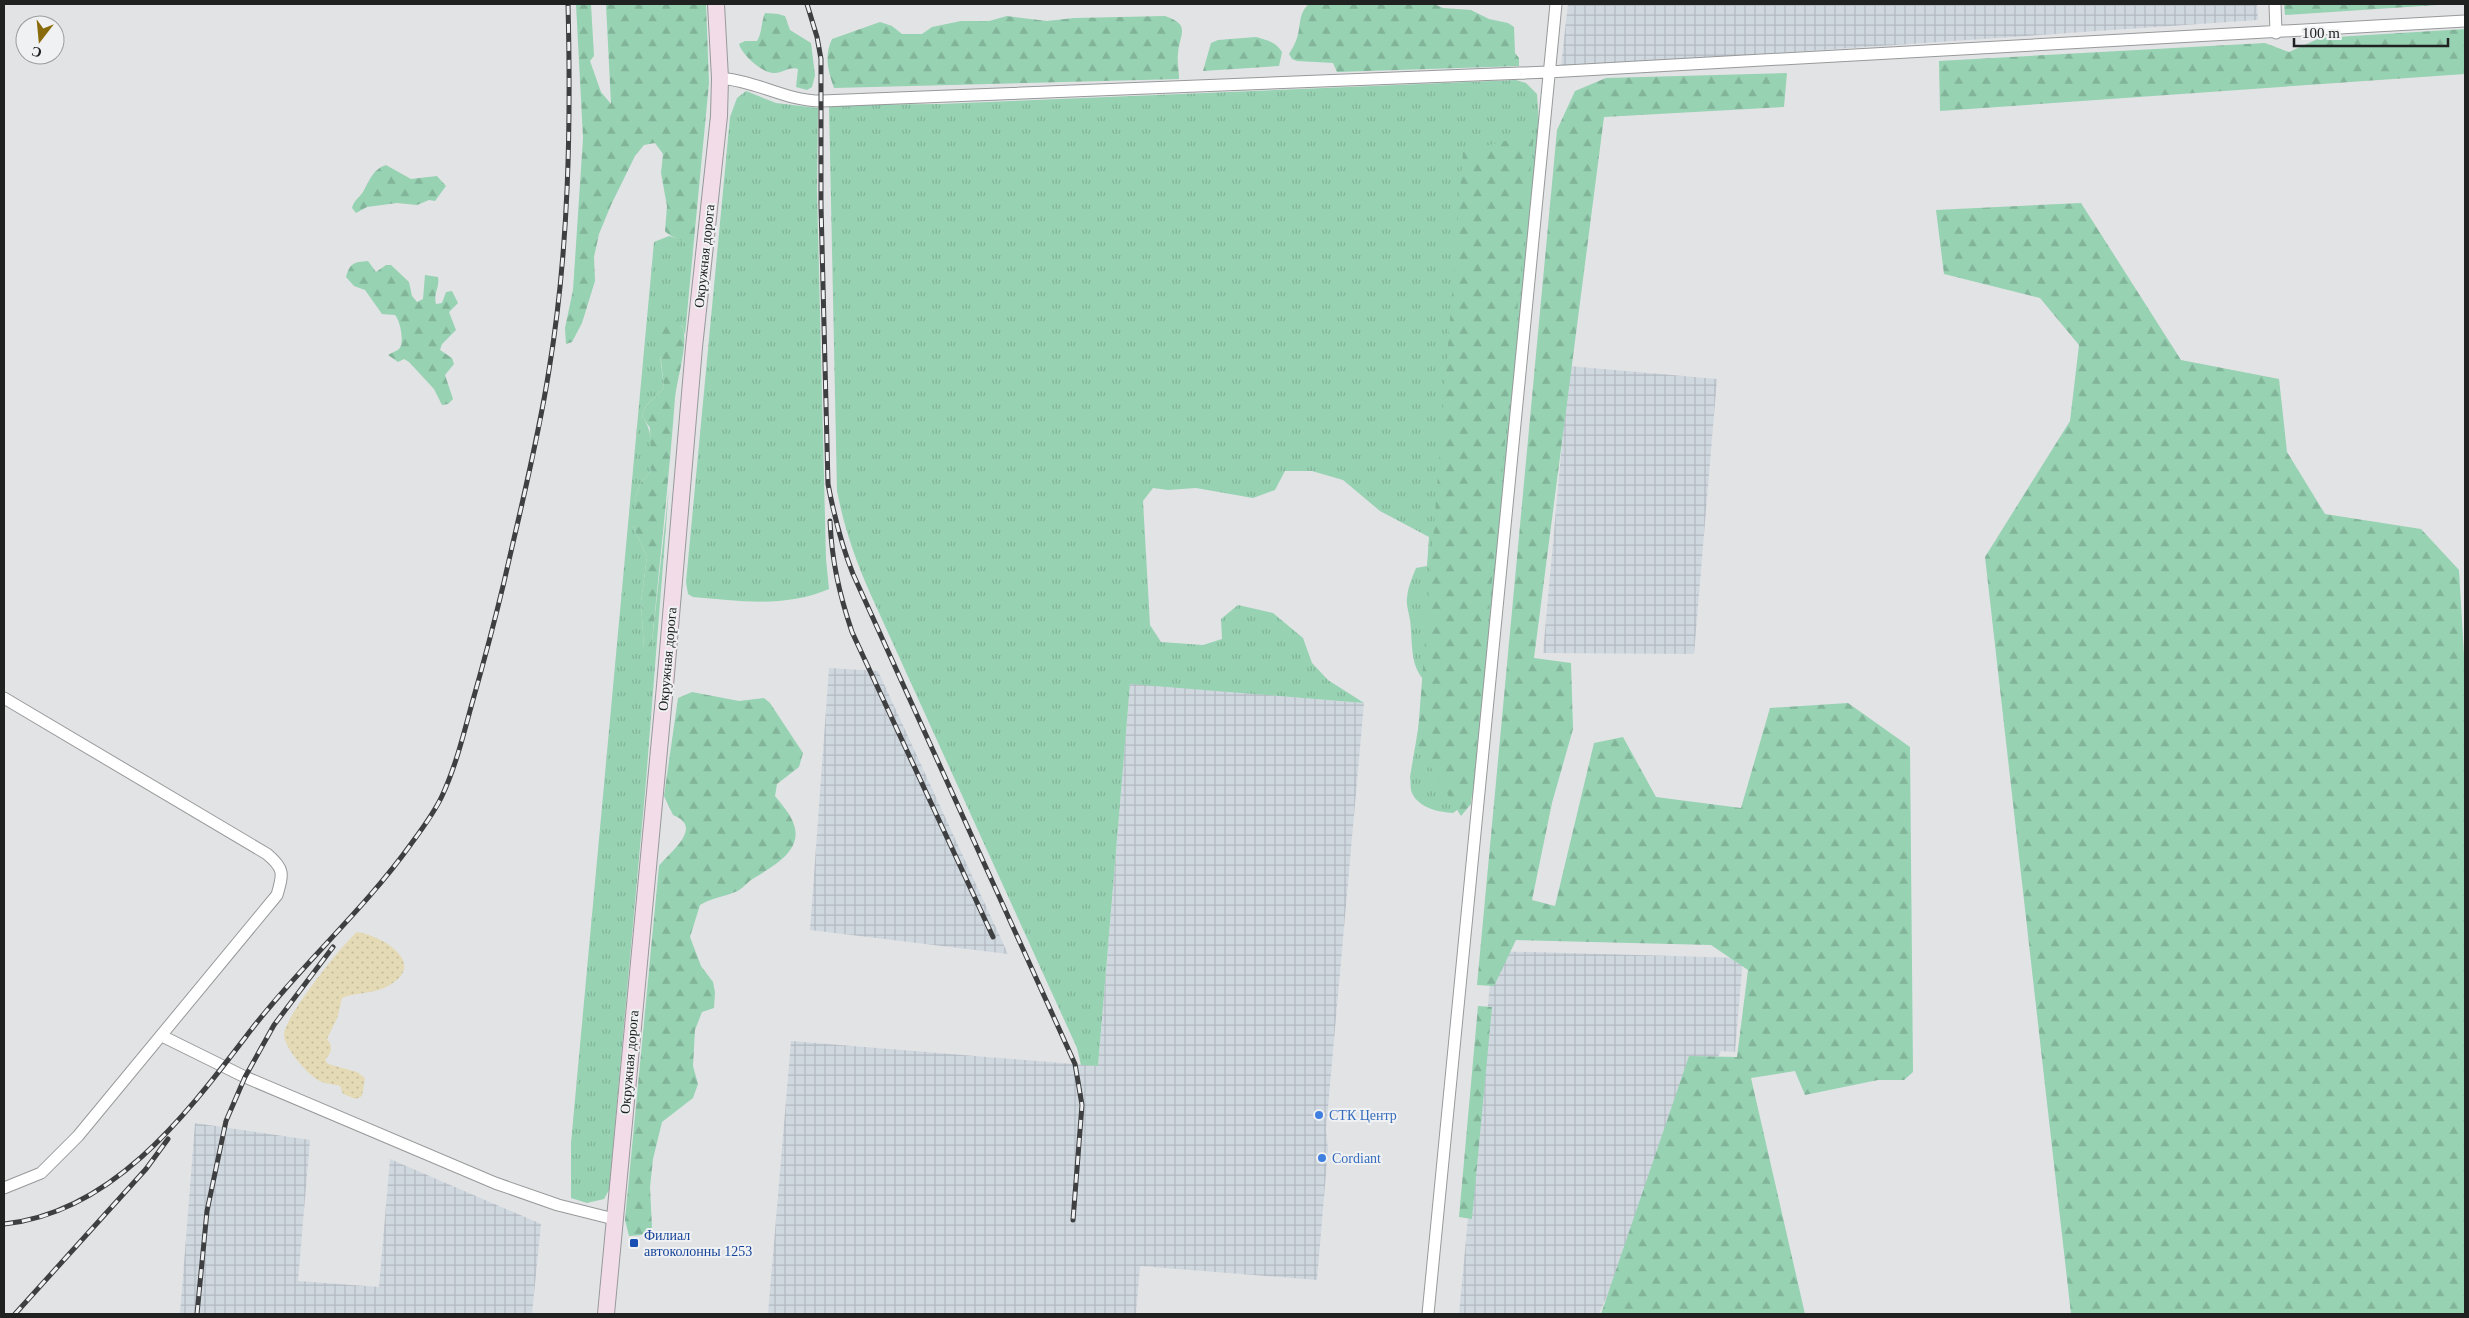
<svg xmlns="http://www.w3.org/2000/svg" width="2469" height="1318" font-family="'Times New Roman',serif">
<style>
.industrial{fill:url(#industrial-grid)}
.grass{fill:url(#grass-tufts)}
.forest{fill:url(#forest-firs)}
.sand{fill:url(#sand-dots)}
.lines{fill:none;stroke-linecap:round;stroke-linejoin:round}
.street-casing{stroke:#97999a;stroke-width:13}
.secondary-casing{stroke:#97999a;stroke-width:18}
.street{stroke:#fff;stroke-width:11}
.secondary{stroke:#f1dce8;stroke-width:16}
.rail-casing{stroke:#3e3f40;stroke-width:5}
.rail{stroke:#eff1f2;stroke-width:3;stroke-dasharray:9;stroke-linecap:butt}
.shop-dot{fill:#3f7fe0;stroke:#eff1f2;stroke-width:2}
.transit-dot{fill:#1a4fb4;stroke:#eff1f2;stroke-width:2}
.labels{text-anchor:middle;stroke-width:4;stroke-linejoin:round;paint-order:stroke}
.street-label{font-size:14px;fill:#202121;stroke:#eff1f2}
.shop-label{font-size:14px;fill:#366cbe;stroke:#eff1f2;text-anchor:start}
.transit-label{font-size:14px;fill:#164399;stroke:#eff1f2;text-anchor:start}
</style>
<defs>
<pattern id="industrial-grid" width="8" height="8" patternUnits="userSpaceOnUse" patternTransform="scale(1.25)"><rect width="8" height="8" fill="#d0d8df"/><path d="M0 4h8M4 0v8" fill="none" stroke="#b2b9bf"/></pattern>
<pattern id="grass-tufts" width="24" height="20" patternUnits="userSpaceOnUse" patternTransform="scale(1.25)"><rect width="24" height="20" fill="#97d2b3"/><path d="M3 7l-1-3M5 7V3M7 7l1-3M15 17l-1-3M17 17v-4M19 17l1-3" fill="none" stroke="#82b49a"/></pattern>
<pattern id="forest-firs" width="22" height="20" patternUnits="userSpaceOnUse" patternTransform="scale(1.25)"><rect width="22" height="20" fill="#97d2b3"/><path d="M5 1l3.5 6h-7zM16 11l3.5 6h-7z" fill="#82b49a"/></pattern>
<pattern id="sand-dots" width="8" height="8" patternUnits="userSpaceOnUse" patternTransform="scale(1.25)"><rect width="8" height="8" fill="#e4dab5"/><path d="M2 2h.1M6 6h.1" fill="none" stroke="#c3bb9b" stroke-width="1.8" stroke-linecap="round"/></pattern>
</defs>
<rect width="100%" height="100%" fill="#e2e3e5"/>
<!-- industrial -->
<path class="industrial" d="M1568 4H2257L2258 20 1574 67 1561 65Z
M1569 366 1717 379 1694 654 1543 653Z
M829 668 878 671 1008 954 810 930Z
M1130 683 1364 703 1326 1130 1328 1150 1317 1280 1140 1266 1136 1314H768L791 1041 1098 1066Z
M1493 951 1743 958 1735 1052 1721 1051 1688 1114 1599 1314H1459Z
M195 1123 310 1140 298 1281 379 1287 390 1159 541 1224 532 1314H180Z"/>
<!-- grass -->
<path class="grass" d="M1516 80 1526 83 1537 94 1539 124 1475 792 1467 803 1453 813C1438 812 1419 808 1412 793 1410 789 1411 782 1410 777L1426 682C1409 666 1413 643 1410 620 1409 613 1406 605 1407 598 1408 587 1412 578 1416 568L1427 566 1429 537 1380 511 1343 480 1312 471H1285L1275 490 1253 498 1196 488 1168 490 1153 488 1143 501 1150 625 1161 642 1203 645 1222 639 1221 619 1238 605 1273 613 1303 638 1312 663 1328 680 1364 703 1130 684 1098 1066 1081 1065 1077 1048 870 593C855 559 844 527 837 491L829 105 940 104Z
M746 91 776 103 818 108 817 190 826 559 829 589C785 608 740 601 693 597L688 594 686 582 730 117 737 98Z
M669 236 686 241 693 250 685 335 682 325 659 347 664 388 646 406 642 416C654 433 652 451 652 470L641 482 636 496 633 526 647 557 641 602 644 648 652 641 669 488 646 781 609 1190 604 1199 587 1203 571 1198V1143L654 242Z"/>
<!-- forest -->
<path class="forest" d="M576 4H591L594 56 590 61 601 92 611 104 606 4H706L709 83 693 250C683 238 672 239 665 231L667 206 661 173 663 154 655 143 644 145 635 156 611 205 599 234 594 257 595 281 582 323 572 342 566 344 565 328 573 290 583 138Z
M1309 4H1434L1443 8 1471 10 1489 19 1508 23 1514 27 1515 53 1519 58V66L1337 72 1333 63 1297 61 1292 59 1289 54C1292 49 1295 44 1297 38 1301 26 1298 13 1309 4Z
M2284 4H2453L2285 15Z
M765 13 778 14 785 16 790 30 811 43 815 75 812 87 807 90 796 87 798 69C789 66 783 73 775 73 763 74 742 55 739 44L745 41H757C762 34 761 23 765 13Z
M1007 16 1047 21 1074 18 1165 16C1192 25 1179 34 1178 54 1177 61 1179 71 1179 79L834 88C828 71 824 56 832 39L880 22 892 26 902 34H922L932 27 961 21H989Z
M2465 29V74L1940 111 1939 61 2265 43 2289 52 2320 38Z
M1256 37C1267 40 1276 42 1282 52L1279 66 1203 71 1211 43 1218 40Z
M1787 73 1784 107 1604 117 1534 658 1571 663 1573 729 1552 803 1532 900 1555 906 1594 743 1623 737 1656 797 1741 808 1770 708 1848 703 1910 747 1913 1072 1904 1080H1878L1805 1095 1795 1071 1751 1078 1805 1314H1601L1689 1056 1737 1057 1748 970 1711 945 1516 940 1494 986 1477 985 1557 130 1575 91 1606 78Z
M1534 133 1471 804 1461 816 1417 745 1463 152Z
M386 165 411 179 437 176 446 186 435 201 429 200 417 205 397 203 367 207 356 213 352 208C354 200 359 198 363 192 370 180 372 170 386 165Z
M2081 203 2181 360 2279 379 2287 452 2325 514 2421 529 2459 570 2465 672V1314H2071L1985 557 2070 421 2079 345 2040 298 1944 274 1936 210Z
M368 261 376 272 386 265H391L409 282 412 296 417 302 423 299 425 275 438 277C440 287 433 294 436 304L442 303 446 292 452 291 458 303 449 312 456 330 442 344 440 350 452 358 454 364 445 375 453 399 448 404 442 405 434 389 409 362 404 359 398 362 388 355C391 353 397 351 399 349 405 343 400 320 395 315L382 314 365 290 354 286 346 277C350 263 354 262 368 261Z
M668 317C677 318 684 325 684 334 686 351 677 380 675 398 669 479 660 560 652 641L648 651 644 648 641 602 647 557 633 526V516L636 496 641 482 652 470 650 428 642 416 646 406 664 388 661 360 654 333 658 321Z
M692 692 739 701 764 698 770 703 803 753 799 767 777 784 775 796C781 804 791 814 794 825 803 851 772 867 754 878 747 882 742 890 735 892 723 897 711 898 700 905L690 937 701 966 713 982 715 992 714 1008 702 1012 695 1030 693 1066 698 1084 693 1098 662 1122 653 1159 650 1187 652 1228 641 1235 629 1236 625 1220 659 866C669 853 705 827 673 815L664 796 678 698Z
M1478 1006 1492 1007 1472 1219 1459 1217Z"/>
<!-- sand -->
<path class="sand" d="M357 932C383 936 429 964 388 986 374 994 357 992 342 998L338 1016 327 1039C334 1047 331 1053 325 1060L328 1064 357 1072 365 1078 362 1096 356 1099 343 1094 340 1086C333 1084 324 1084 318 1080 308 1075 284 1047 284 1035 284 1017 342 945 357 932Z"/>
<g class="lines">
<defs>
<path id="street" d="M2275 4 2276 33
M720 78C758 81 785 101 822 101L1548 72 2465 21
M4 698 267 854C285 869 283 874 277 895L78 1136 41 1173 4 1188
M162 1036 245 1077 495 1183 558 1205 614 1219
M1428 1314 1556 4"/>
<path id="secondary" d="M606 1314 665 686 694 347 719 116 720 78 716 4"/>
</defs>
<!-- street casing -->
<use href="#street" class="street-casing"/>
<!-- secondary casing -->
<use href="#secondary" class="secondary-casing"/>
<!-- street -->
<use href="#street" class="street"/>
<!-- secondary -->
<use href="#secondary" class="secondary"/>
<defs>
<path id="rail" d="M807 4 817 37 821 59V205L828 484C834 515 841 544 853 574L1075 1064 1082 1105 1073 1220
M830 521C832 562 839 593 852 632L993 937
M4 1224C115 1212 188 1112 251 1030 301 965 363 911 411 844 422 829 434 813 442 796 455 768 463 737 471 707 483 665 494 624 504 582 520 511 538 441 549 370 569 249 571 126 568 4
M15 1314 146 1169 168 1139
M197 1314 207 1211 226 1121 245 1077 274 1025 333 947"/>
</defs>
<!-- rail casing -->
<use href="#rail" class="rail-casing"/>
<!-- rail -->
<use href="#rail" class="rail"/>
</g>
<!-- markers -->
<g class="shop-dot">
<circle cx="1319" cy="1115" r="5"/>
<circle cx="1322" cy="1158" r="5"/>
</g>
<rect class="transit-dot" x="629" y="1238" width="10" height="10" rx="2.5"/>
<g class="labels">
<!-- street labels -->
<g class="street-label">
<text transform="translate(704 256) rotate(-84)" y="5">Окружная дорога</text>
<text transform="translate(667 659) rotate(-85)" y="5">Окружная дорога</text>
<text transform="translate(629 1062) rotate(-85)" y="5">Окружная дорога</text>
</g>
<!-- shop labels -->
<g class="shop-label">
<text x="1329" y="1120">СТК Центр</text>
<text x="1332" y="1163">Cordiant</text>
</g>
<!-- transit labels -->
<g class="transit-label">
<text x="644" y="1240">Филиал<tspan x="644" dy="16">автоколонны 1253</tspan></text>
</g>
</g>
<!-- border -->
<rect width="2469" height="1318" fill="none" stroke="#202121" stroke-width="10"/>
<!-- north arrow -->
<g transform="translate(40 40) rotate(196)"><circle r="24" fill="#eff1f2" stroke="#9c9e9e"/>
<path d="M0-4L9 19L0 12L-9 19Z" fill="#8a6b0b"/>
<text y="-8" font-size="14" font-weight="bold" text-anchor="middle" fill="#202121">С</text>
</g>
<!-- scale -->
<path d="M2294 38v8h154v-8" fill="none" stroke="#202121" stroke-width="2.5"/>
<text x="2302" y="38" font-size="15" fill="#202121" stroke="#eff1f2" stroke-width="4" paint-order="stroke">100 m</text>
</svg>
